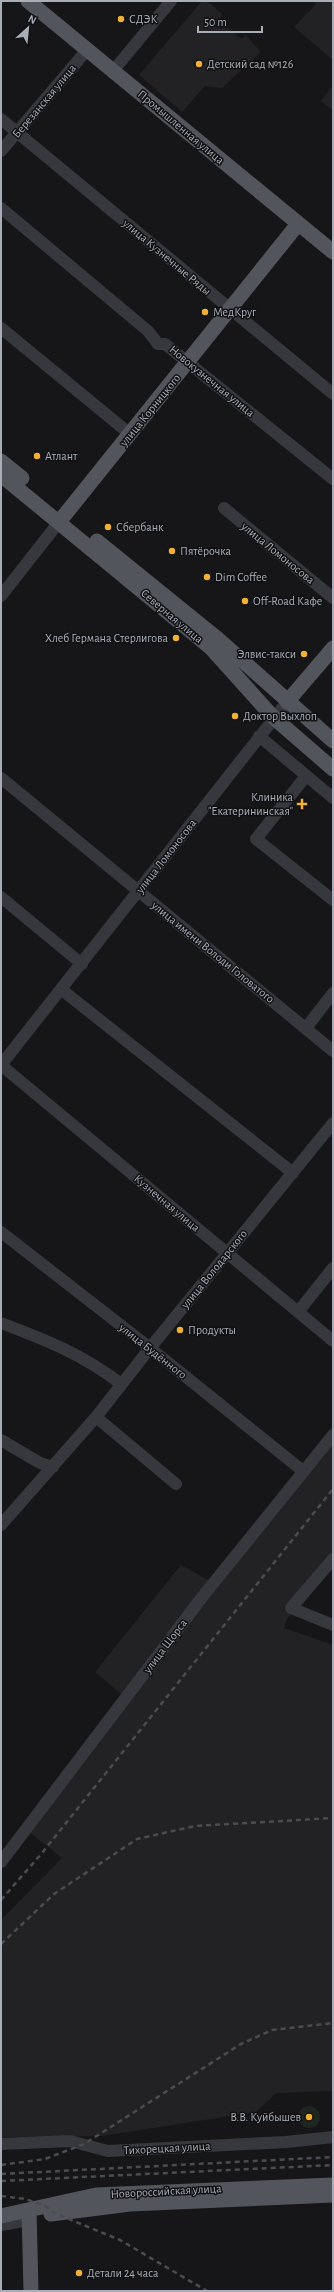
<svg xmlns="http://www.w3.org/2000/svg" width="334" height="2292" font-family="'Alegreya Sans',sans-serif">
<style>
.built{fill:#222225}
.green{fill:#1e261f}
.lines{fill:none;stroke-linecap:round;stroke-linejoin:round}
.minor{stroke:#37383d;stroke-width:12}
.major{stroke:#53555c;stroke-width:15}
.rail{stroke:#4a4c52;stroke-width:2.5;stroke-dasharray:5 4;stroke-linecap:butt}
.poi-dot{fill:#f2b134;stroke:#111113;stroke-width:1.5}
.labels{text-anchor:middle;stroke-width:3;stroke-linejoin:round;paint-order:stroke}
.poi-label{font-size:12px;fill:#a8adb8;stroke:#111113;text-anchor:start}
.street-label{font-size:12px;fill:#a8adb8;stroke:#111113}
</style>
<rect width="100%" height="100%" fill="#161618"/>
<!-- built -->
<path class="built" d="M202 1H207L222 14 220 22 242 39 246 35 261 52 222 88 205 86 182 112 139 75Z
M312 1H333V60L294 27 316 4Z
M333 85V111L321 101Z
M333 1425V1564L287 1619 284 1628 333 1645V2091L276 2093 256 2112 102 2136 1 2137V1920L62 1858 29 1832 128 1700 95 1672 181 1565 210 1581Z"/>
<!-- green -->
<path class="green" d="M298 2117a11 11 0 1 1 22 0a11 11 0 1 1-22 0Z"/>
<g class="lines">
<!-- minor -->
<path class="minor" d="M113 71 171 1
M1 119 333 394
M1 151 87 50
M1 208 148 331 158 344H165L333 479
M1 328 130 434
M224 508 333 598
M1 596 59 522
M259 736 333 798
M306 776 256 839 333 900
M1 778 333 1051
M1 897 82 964
M62 990 293 1173
M306 1028 333 993
M1 1065 287 702
M1 1065 333 1341
M1 1232 150 1348 303 1471
M298 1312 333 1268
M1 1323C44 1339 84 1355 121 1384
M96 1417 176 1484
M1 1440 40 1463 53 1467
M1 1525 96 1417 150 1348 333 1123
M333 1559 291 1608 333 1625
M1 1862 203 1596 333 1435
M1 2144 70 2141 108 2151 286 2142 333 2137
M1 2225 29 2220"/>
<!-- major -->
<path class="major" d="M28 1 333 252
M1 461 22 478
M1 475 211 648 273 717 333 769
M59 522 298 224
M97 541 218 639 333 741
M287 702 333 648
M29 2210 31 2291
M51 2214 130 2204 333 2195
M1 2216 96 2195 333 2185"/>
<!-- rail -->
<path class="rail" d="M1 1900 42 1853 333 1489
M1 1944 54 1894 137 1839 195 1826 333 1818
M1 2165 45 2159 84 2144 241 2044 272 2030 333 2023
M1 2174 333 2157
M1 2181 333 2165
M1 2196 25 2199 44 2205 54 2213 120 2240 207 2291"/>
</g>
<!-- markers -->
<g class="poi-dot">
<circle cx="121" cy="19" r="4"/>
<circle cx="199" cy="64" r="4"/>
<circle cx="205" cy="312" r="4"/>
<circle cx="37" cy="456" r="4"/>
<circle cx="108" cy="527" r="4"/>
<circle cx="172" cy="551" r="4"/>
<circle cx="207" cy="577" r="4"/>
<circle cx="245" cy="601" r="4"/>
<circle cx="176" cy="638" r="4"/>
<circle cx="304" cy="654" r="4"/>
<circle cx="235" cy="716" r="4"/>
<path d="M300 798h4v4h4v4h-4v4h-4v-4h-4v-4h4z"/>
<circle cx="180" cy="1330" r="4"/>
<circle cx="309" cy="2117" r="4"/>
<circle cx="79" cy="2273" r="4"/>
</g>
<g class="labels">
<!-- poi labels -->
<g class="poi-label">
<text x="129" y="23">СДЭК</text>
<text x="207" y="68">Детский сад №126</text>
<text x="213" y="316">МедКруг</text>
<text x="45" y="460">Атлант</text>
<text x="116" y="531">Сбербанк</text>
<text x="180" y="555">Пятёрочка</text>
<text x="215" y="581">Dim Coffee</text>
<text x="253" y="605">Off-Road Кафе</text>
<text x="168" y="642" text-anchor="end">Хлеб Германа Стерлигова</text>
<text x="296" y="658" text-anchor="end">Элвис-такси</text>
<text x="243" y="720">Доктор Выхлоп</text>
<text x="293" y="801" text-anchor="end">Клиника<tspan x="293" dy="14">"Екатерининская"</tspan></text>
<text x="188" y="1334">Продукты</text>
<text x="301" y="2121" text-anchor="end">В.В. Куйбышев</text>
<text x="87" y="2277">Детали 24 часа</text>
</g>
<!-- street labels -->
<g class="street-label">
<text transform="translate(44 101) rotate(-50)" y="4">Березанская улица</text>
<text transform="translate(181 127) rotate(40)" y="4">Промышленная улица</text>
<text transform="translate(167 257) rotate(40)" y="4">улица Кузнечные Ряды</text>
<text transform="translate(212 381) rotate(39)" y="4">Новокузнечная улица</text>
<text transform="translate(150 410) rotate(-51)" y="4">улица Корницкого</text>
<text transform="translate(278 553) rotate(39)" y="4">улица Ломоносова</text>
<text transform="translate(172 616) rotate(40)" y="4">Северная улица</text>
<text transform="translate(166 856) rotate(-52)" y="4">улица Ломоносова</text>
<text transform="translate(213 952) rotate(39)" y="4">улица имени Володи Головатого</text>
<text transform="translate(167 1203) rotate(40)" y="4">Кузнечная улица</text>
<text transform="translate(214 1269) rotate(-51)" y="4">улица Володарского</text>
<text transform="translate(153 1351) rotate(38)" y="4">улица Будённого</text>
<text transform="translate(165 1646) rotate(-53)" y="4">улица Щорса</text>
<text transform="translate(167 2148) rotate(-3)" y="4">Тихорецкая улица</text>
<text transform="translate(166 2191) rotate(-3)" y="4">Новороссийская улица</text>
</g>
</g>
<!-- border -->
<rect width="334" height="2292" fill="none" stroke="#a8adb8" stroke-width="4"/>
<!-- north arrow -->
<g transform="translate(28 28) rotate(27)" stroke="#111113" stroke-width="3" paint-order="stroke">
<path d="M0-3L7 15L0 10L-7 15Z" fill="#a8adb8"/>
<text y="-6" font-size="11" font-weight="bold" text-anchor="middle" fill="#a8adb8">N</text>
</g>
<!-- scale -->
<path d="M198 26v6h64v-6" fill="none" stroke="#a8adb8" stroke-width="2"/>
<text x="204" y="26" font-size="12" fill="#a8adb8" stroke="#111113" stroke-width="3" paint-order="stroke">50 m</text>
</svg>
